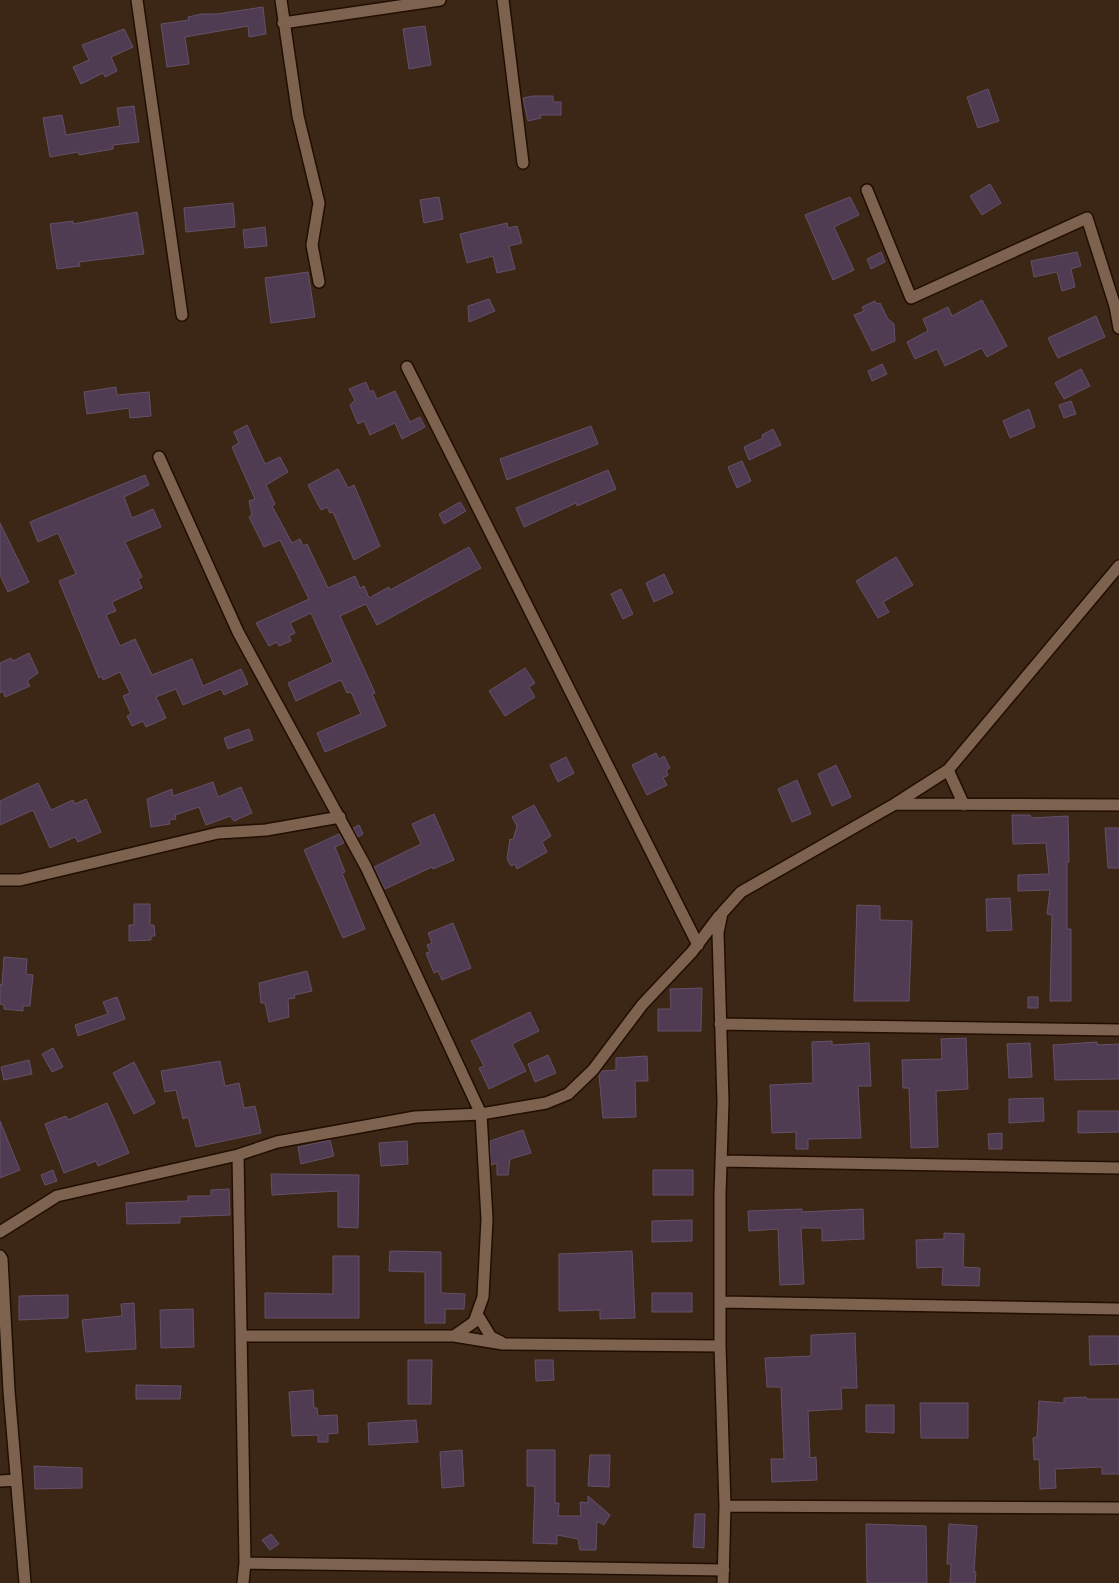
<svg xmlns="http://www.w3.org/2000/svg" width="1119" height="1583" font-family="Commissioner,sans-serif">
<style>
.building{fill:#4f3c52;stroke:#645168}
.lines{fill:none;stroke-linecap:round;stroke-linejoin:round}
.street-casing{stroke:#220e01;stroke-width:14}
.street{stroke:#7c624f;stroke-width:11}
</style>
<rect width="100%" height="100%" fill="#3c2615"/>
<!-- building -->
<path class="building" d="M263 7 266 34 249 37 248 26 185 37 189 64 167 67 161 24 189 20 188 17 202 14H217Z
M425 26 431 65 409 69 403 29Z
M124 29 133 47 111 57 117 71 105 77 103 73 81 84 73 67 89 60 82 45Z
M988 89 999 121 978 128 967 97Z
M533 96H553V102H561V115H540L541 118 528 121 523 98Z
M134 106 139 142 113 145V149L79 155 78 152 50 157 43 118 62 115 66 135 120 126 117 108Z
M990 184 1001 203 982 215 970 196Z
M439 197 443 219 424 223 420 200Z
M850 197 859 215 834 227 854 270 833 280 805 215Z
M233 203 235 227 186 232 184 208Z
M137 212 144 254 79 262 80 266 57 269 50 224 73 221V224Z
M507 223 508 228 517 226 522 243 509 246 515 269 497 273 493 256 467 263 460 234Z
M265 227 267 246 245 248 243 230Z
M881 252 885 262 871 269 867 259Z
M1077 252 1081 266 1071 269 1075 287 1062 291 1057 272 1034 277 1031 261Z
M308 272 315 317 271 323 265 278Z
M489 299 495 311 469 322 468 306Z
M982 300 1007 346 987 357 982 348 945 366 937 349 915 359 907 342 928 331 923 319 948 307 952 316Z
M875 301 877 304 880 303 888 319 894 324 895 341 872 351 854 315 864 311 862 307Z
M1096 316 1105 337 1058 358 1048 338Z
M882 364 887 374 872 381 868 371Z
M1081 369 1090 386 1064 399 1055 383Z
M366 382 370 392 373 390 377 399 395 391 410 422 420 417 425 427 402 439 395 423 370 435 364 421 358 424 350 405 355 400 349 389Z
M116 387 117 395 149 392 151 416 130 418 129 408 87 414 84 392Z
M1071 401 1076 414 1064 418 1059 405Z
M1029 409 1035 427 1010 438 1003 421Z
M247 425 265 464 280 457 288 472 266 485 275 504 272 506 292 543 300 539 303 546 307 544 328 588 355 576 360 588 364 586 369 598 389 587 390 590 469 547 481 568 377 625 366 604 340 616 375 693 372 694 386 726 325 752 317 733 361 714 351 692 347 693 341 680 296 701 288 683 333 662 311 613 290 623 295 633 289 636 291 641 279 646 277 642 269 646 256 623 309 599 280 540 264 547 249 517 252 515 249 501 255 499 232 447 239 443 234 432Z
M591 426 598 444 507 480 500 459Z
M773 429 781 445 749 460 744 447 763 438 762 435Z
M742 461 751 481 737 488 728 467Z
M338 469 348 488 354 485 380 546 354 560 333 512 330 513 327 507 321 510 308 485Z
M608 470 616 489 577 506 576 503 524 527 516 508Z
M145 475 149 485 124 497 132 518 153 509 161 527 125 542 142 577 138 579 142 588 112 602 116 611 106 615 120 646 135 639 152 675 192 659 203 686 241 669 248 684 224 695 221 689 183 705 176 689 156 697 166 718 146 727 143 721 132 726 127 716 131 714 123 696 130 693 120 672 103 680 102 676 99 678 59 581 76 574 58 533 38 542 30 522Z
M460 502 466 511 444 524 439 514Z
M0 523 29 582 8 592 0 575Z
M896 557 913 585 883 602 889 612 878 618 856 581Z
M664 574 673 593 654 602 646 583Z
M621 589 633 614 623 619 611 594Z
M29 653 38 673 27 681 30 686 5 697 3 691 0 693V663L11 658 13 661Z
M525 668 535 683 529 687 535 697 505 716 489 691Z
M249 729 253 740 228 749 224 738Z
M656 753 659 759 664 756 670 768 666 770 668 775 663 778 667 785 647 795 632 765Z
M566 757 574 773 558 782 550 765Z
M836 765 851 797 832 806 818 774Z
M797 780 811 814 792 822 778 789Z
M213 782 218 797 241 787 252 813 234 821 230 816 206 825 199 807 175 815 176 819 169 820 170 824 151 827 147 799 172 789 173 796Z
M38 783 51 810 73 800 75 804 86 799 101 832 78 842 75 837 50 848 33 810 0 825V801Z
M534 805 551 836 542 842 547 852 517 869 515 864 511 866 507 859 510 839 513 840 517 826 512 817Z
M434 814 454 860 433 869 432 867 385 889 374 867 421 844 412 824Z
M1012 815H1030L1031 818 1068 816 1069 862H1067V929H1071V1001H1050L1052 915 1047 914 1050 890 1018 891V875L1049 874 1046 843 1013 844Z
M359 825 363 834 358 837 353 828Z
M1105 828H1119V868H1108Z
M339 834 344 843 335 847 345 872 342 873 365 929 343 938 304 850Z
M1010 898 1012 930 987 931 986 899Z
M134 904H150V925H154L155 936H151V940L129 941V925H134Z
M857 905 880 906V920L912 921 909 1001H854Z
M453 923 471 968 442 980 438 971 434 973 426 953 430 952 427 945 432 943 428 933Z
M4 957 27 959 26 974 33 975 30 1006H23V1011L4 1009V1005L0 1004V984L2 985Z
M307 971 312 991 294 995 295 998 288 999 289 1017 269 1022 265 1003H261L259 983Z
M702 988 701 1031H658V1009H671L670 989Z
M117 997 125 1019 78 1036 75 1025 108 1014 103 1002Z
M1028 997H1038V1008H1028Z
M530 1012 539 1031 512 1044 526 1071 489 1089 479 1068 484 1066 471 1041Z
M966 1038 968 1089 936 1091 938 1147 911 1148 909 1088H903L902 1060 942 1059 941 1039Z
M832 1041V1045L869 1043 871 1086H858L861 1138 808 1139V1149H796V1132L772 1133 770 1085 813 1083 812 1042Z
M1097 1042V1045L1119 1044V1079L1055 1080 1053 1045Z
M1030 1043 1032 1077 1009 1078 1007 1044Z
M53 1048 63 1067 52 1072 42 1054Z
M548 1055 556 1073 535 1082 528 1064Z
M647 1056 648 1081H635L636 1117 603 1118 599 1075 602 1071 616 1070V1058Z
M29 1060 32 1074 4 1080 1 1067Z
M220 1061 225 1086 239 1083 244 1108 255 1106 261 1133 196 1147 188 1117 183 1119 176 1090 165 1092 161 1071Z
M134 1062 155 1103 134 1114 113 1073Z
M1043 1098 1044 1121 1009 1123V1099Z
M107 1103 129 1153 98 1166 96 1161 64 1173 45 1124 66 1116 68 1120Z
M1078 1111H1119V1132L1078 1133Z
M0 1121 20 1170 0 1178Z
M523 1130 531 1153 510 1159 508 1175H497V1163L491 1165 490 1141Z
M1002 1133V1149H989L988 1134Z
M330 1140 334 1156 301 1164 298 1147Z
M407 1141 408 1164 381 1166 379 1143Z
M53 1170 57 1181 45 1185 41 1175Z
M653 1170H693V1195H653Z
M271 1174 359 1175 358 1228 338 1227V1191L272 1195Z
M229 1189 230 1215 180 1217V1223L127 1224 126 1203 188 1201V1196H211V1190Z
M802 1209V1212L863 1209 864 1239 822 1241V1228H801L804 1284 780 1285 778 1229 749 1231 748 1211Z
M692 1220V1241L652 1242V1221Z
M944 1233 964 1234 963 1267 980 1268 979 1286 942 1285 943 1267 917 1268 916 1240 944 1239Z
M390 1251 441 1252V1293L465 1294 464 1309H445V1323H425V1272L389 1271Z
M632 1251 635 1318 600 1319V1310L559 1311V1254Z
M333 1256H359V1318H265V1293L333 1294Z
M652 1293H692V1312H652Z
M68 1295V1318L19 1320V1296Z
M134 1303 136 1349 86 1352 82 1320 122 1316 121 1304Z
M193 1309 194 1347 161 1348 160 1310Z
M855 1333 857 1388H841L842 1409 808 1411 810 1458 816 1457 817 1480 772 1482 771 1459H784L781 1387H767L765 1358 811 1356V1335Z
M1089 1336H1119V1364L1090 1365Z
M408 1360H432L431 1404H408Z
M535 1360H553L554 1380 536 1381Z
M136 1385 181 1386 180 1399H136Z
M313 1390 314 1408H317L318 1416 337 1415 338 1433 328 1434V1442H318V1435L292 1436 289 1392Z
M1086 1397 1087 1399H1119V1474H1102V1467L1055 1469 1056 1488 1040 1489 1039 1459 1034 1460 1033 1438 1037 1437 1039 1401 1064 1403V1398Z
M920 1403H968V1438H921Z
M866 1405H894V1433L866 1432Z
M416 1420 418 1442 369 1445 368 1423Z
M462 1450 464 1486 442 1488 440 1452Z
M527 1450H555V1503H559L558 1516H581L580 1502 588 1503V1496L610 1515 604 1525 597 1521 596 1550H580L578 1539 557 1535V1544L533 1543 535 1486H527Z
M590 1455H610L609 1487 588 1486Z
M34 1466 82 1468V1488L35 1489Z
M695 1514H705L704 1548 693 1547Z
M866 1524 926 1526 927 1583H867Z
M949 1524 977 1526 974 1572H976L975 1583H950L951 1564H947Z
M271 1534 279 1544 270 1550 262 1540Z"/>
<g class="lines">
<defs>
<path id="street" d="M137 0 182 315
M281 0 298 116 319 203 312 245 319 282
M503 0 523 163
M283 23 440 0
M867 190 911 298 1087 218 1115 306 1119 328
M407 367 698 945
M159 457 238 632 366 867 481 1114 487 1219 483 1297 474 1322 454 1336
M948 770 964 805
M895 804 1119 805
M0 880H20L218 833 266 830 340 817
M720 1024 1119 1030
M238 1155 245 1563 243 1583
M721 1161 1119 1168
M0 1232 57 1196 238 1155 277 1142 415 1117 481 1114 546 1103 568 1094 593 1070 642 1005 692 952 719 916
M0 1256 2 1259 9 1391 25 1583
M721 1302 1119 1309
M477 1314 491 1337 501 1342
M241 1336H454L503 1344 720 1346
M0 1481 16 1480
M725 1506 1119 1508
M245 1563 724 1570
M723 1583 725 1506 720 1346V1195L723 1102 718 933 722 913 741 892 895 804 948 770 1119 566"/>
</defs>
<!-- street casing -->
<use href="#street" class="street-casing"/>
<!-- street -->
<use href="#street" class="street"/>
</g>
</svg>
